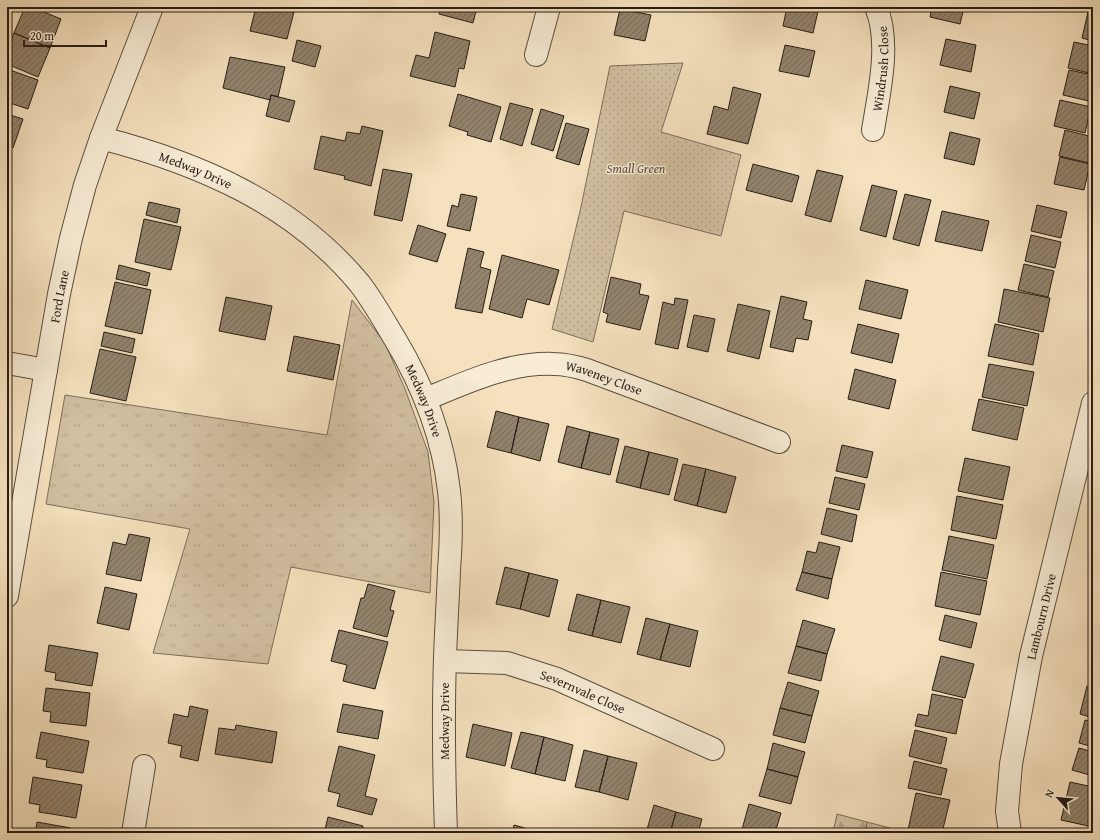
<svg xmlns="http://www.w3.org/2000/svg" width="1100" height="840" font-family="'Gentium Book Plus',serif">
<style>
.grass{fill:url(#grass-tufts);stroke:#7d6e5b}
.forest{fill:url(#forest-firs);stroke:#7d6e5b}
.park{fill:url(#park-dots);stroke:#7d6e5b}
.building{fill:url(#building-hatch);stroke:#281d15}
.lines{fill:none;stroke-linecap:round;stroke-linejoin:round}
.minor-casing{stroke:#5b4e3f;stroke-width:24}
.minor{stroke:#f8ecd5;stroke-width:22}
.labels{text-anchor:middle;stroke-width:3;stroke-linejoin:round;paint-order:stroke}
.street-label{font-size:13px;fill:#281d15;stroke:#f8ecd5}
.park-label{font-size:13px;font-style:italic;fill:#5b4e3f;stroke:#f8ecd5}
</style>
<defs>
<pattern id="grass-tufts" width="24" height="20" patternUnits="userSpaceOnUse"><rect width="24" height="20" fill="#d2c0a1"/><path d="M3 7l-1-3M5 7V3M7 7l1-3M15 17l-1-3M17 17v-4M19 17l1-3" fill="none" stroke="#b4a58a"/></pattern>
<pattern id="forest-firs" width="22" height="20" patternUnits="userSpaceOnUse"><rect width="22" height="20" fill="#d2c0a1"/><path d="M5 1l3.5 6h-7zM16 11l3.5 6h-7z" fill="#b4a58a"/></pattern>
<pattern id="park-dots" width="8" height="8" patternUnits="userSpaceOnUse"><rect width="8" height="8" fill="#d2c0a1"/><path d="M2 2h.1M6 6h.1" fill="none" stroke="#b4a58a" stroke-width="1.8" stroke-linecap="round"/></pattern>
<pattern id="building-hatch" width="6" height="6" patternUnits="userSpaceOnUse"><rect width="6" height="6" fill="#93836d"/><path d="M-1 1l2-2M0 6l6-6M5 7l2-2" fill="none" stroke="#786b58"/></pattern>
</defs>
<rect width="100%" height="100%" fill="#f5e1be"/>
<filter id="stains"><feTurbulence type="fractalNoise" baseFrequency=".005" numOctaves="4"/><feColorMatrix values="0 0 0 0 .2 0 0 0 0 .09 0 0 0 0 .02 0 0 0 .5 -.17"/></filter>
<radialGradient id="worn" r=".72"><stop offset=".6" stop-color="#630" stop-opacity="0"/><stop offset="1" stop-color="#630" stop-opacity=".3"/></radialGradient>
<!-- grass -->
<path class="grass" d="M352 300 385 343 405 389 428 452 434 502 430 593 291 567 268 664 153 653 190 529 46 504 65 395 327 435Z
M867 822 909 833H865Z"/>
<!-- forest -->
<path class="forest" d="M837 814 867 822 865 833H833Z"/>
<!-- park -->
<path class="park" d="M683 63 661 132 741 155 721 236 624 211 593 342 552 329 581 207 610 66Z"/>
<!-- building -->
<path class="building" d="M25 7H32L61 19 50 48 14 33Z
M256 7H289L295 8 287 39 250 31Z
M316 7H333L332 11Z
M441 7H477L473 23 439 14Z
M630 7H647V11Z
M787 7H819L813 33 783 26Z
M932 7H964L960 24 930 17Z
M620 9 651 15 645 41 614 35Z
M1088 12 1093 13V41L1082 38Z
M435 32 470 41 464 69 459 68 455 87 410 76 416 55 429 58Z
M14 33 50 48 38 77 7 64V51Z
M946 39 976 45 971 72 940 65Z
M297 40 321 46 315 67 292 61Z
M1074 42 1093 46V74L1068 68Z
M785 45 815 51 809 77 779 71Z
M230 57 285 67 278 97 271 95 270 100 223 88Z
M7 69 38 80 28 109 7 102Z
M1069 70 1093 75V102L1063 95Z
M950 86 980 93 974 119 944 112Z
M733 87 761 94 748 144 707 134 714 106 728 110Z
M458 94 501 107 491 142 467 135 468 132 449 126Z
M271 95 295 101 289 122 266 116Z
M1060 100 1091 107 1085 133 1054 126Z
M510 103 533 109 522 146 500 139Z
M541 109 564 116 553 151 531 144Z
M7 114 23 119 13 148 7 146Z
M566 123 589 129 579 165 556 158Z
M362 126 383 131 371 186 344 179 345 176 314 169 321 136 345 141 347 132 360 134Z
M1065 130 1093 137V146L1089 163 1059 156Z
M950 132 980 139 974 165 944 158Z
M7 157 12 158 7 172Z
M1060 157 1090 164 1084 190 1054 184Z
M753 164 799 176 792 202 746 190Z
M383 169 412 174 402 221 374 215Z
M817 170 843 176 831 222 805 215Z
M872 185 897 191 886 237 860 230Z
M461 194 477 197 470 231 447 226 452 205 458 207Z
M905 194 931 200 919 246 893 239Z
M149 202 180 209 177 223 146 215Z
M1037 205 1067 212 1061 238 1031 231Z
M942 211 989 221 982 251 935 241Z
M144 219 181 227 171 270 135 262Z
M418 225 446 234 437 262 409 254Z
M1031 235 1061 242 1055 268 1025 261Z
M468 248 484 252 480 267 491 270 482 313 455 308Z
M502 255 559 270 549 305 527 299 522 318 489 309Z
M1024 264 1054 271 1048 297 1018 290Z
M119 265 150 273 147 286 116 279Z
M611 277 641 284 639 294 649 296 640 330 606 322 608 314 603 312Z
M866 280 908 290 901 319 859 309Z
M115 282 151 290 142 334 105 326Z
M1004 289 1050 298 1043 332 998 322Z
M781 296 807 302 803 319 812 321 808 340 796 338 793 352 770 347Z
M226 297 272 306 265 340 219 331Z
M675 298 688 300 678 349 655 344 663 302 674 305Z
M738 304 770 311 759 359 727 351Z
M694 315 715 319 708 352 687 347Z
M858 324 899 334 892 363 851 353Z
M995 324 1039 334 1033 365 988 356Z
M104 332 135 339 132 353 101 346Z
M294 336 340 345 333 380 287 371Z
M100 349 136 357 126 401 90 393Z
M989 364 1034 372 1027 406 982 397Z
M855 369 896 380 889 409 848 399Z
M979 399 1024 408 1017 440 972 430Z
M496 411 519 417 511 453 487 447Z
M519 417 549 424 540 461 511 453Z
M567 426 590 432 581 468 558 462Z
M590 432 619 439 610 475 581 468Z
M842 445 873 452 867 478 836 471Z
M625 446 649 452 640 488 616 482Z
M649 452 678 459 669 495 640 488Z
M965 458 1010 467 1003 500 958 491Z
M683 464 706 469 697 506 674 500Z
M706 469 736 477 726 513 697 506Z
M835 477 865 484 859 510 829 503Z
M957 496 1003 505 996 539 951 530Z
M827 508 857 515 852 542 821 534Z
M129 534 150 538 141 581 106 574 113 542 126 545Z
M949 536 994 545 987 579 942 570Z
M819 542 840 547 832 579 802 572 807 551 816 553Z
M505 567 529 573 520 609 496 604Z
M802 572 832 579 828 599 796 590Z
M941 572 987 581 980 615 935 606Z
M529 573 558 580 549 617 520 609Z
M368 584 395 591 390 610 394 611 387 637 353 628 361 598H364Z
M105 587 137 594 129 630 97 623Z
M577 594 601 600 592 636 568 630Z
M601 600 630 607 621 643 592 636Z
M945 615 977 623 971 648 939 640Z
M646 618 670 624 660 660 637 654Z
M803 620 835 629 827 654 796 646Z
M670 624 698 631 690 667 660 660Z
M339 630 388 642 375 689 343 681 347 665 331 661Z
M49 645 98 653 92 686 55 680 56 673 45 671Z
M796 646 827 654 821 681 788 673Z
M941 656 974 664 965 698 932 690Z
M788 682 819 691 812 716 780 708Z
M1087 686 1093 688V718L1080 714Z
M46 688 90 693 86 726 50 722 51 712 43 711Z
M932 694 963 700 956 734 915 726 918 714 928 716Z
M343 704 383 711 378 739 337 732Z
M190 706 208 710 198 761 180 757 182 746 168 743 174 714 188 717Z
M780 708 812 716 805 743 773 735Z
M1085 720 1093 722V747L1079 743Z
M473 724 512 733 505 766 466 757Z
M236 725 277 732 272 763 215 754 219 728 235 730Z
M915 730 947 738 941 764 909 756Z
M41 732 89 741 83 773 46 767 47 760 36 758Z
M521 732 544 737 535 774 511 768Z
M544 737 573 745 565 781 535 774Z
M773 743 805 752 798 777 767 769Z
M339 746 375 755 365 796 377 799 372 815 337 806 340 794 328 791Z
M1079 748 1093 752V776L1072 770Z
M584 750 608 756 599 792 575 787Z
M608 756 637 763 628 800 599 792Z
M914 761 947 769 941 795 908 788Z
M767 769 798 777 791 804 759 796Z
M33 777 82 785 76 818 39 812 40 805 29 803Z
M1070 782 1093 787V827L1061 820Z
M916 793 950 800 942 833H921L908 830Z
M749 804 781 813 775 833H741Z
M654 805 676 812 670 833H646Z
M676 812 702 819 698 833H670Z
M328 817 363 826 362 833H324Z
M37 822 71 828 70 833H35Z
M514 825 542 833H512Z"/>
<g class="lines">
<defs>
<g id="minor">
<path d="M536 55 549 7"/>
<path id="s1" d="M873 130C879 93 891 42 876 7"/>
<path id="s2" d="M101 138C199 163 294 204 360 284 373 301 384 321 395 339 423 386 443 437 449 491 452 517 451 544 449 570 448 599 446 628 445 658 443 716 444 775 446 833"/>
<path d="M7 363 46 370"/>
<path id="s3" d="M426 399C467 382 509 362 554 364 566 364 577 367 587 370L779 442"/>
<path id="s4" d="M7 596 59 294 71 238 85 185 101 138 152 7"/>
<path id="s5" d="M445 661 507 663 557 679 713 749"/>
<path d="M133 833 144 766"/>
<path id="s6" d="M1010 833 1007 811 1011 764 1031 656 1093 403"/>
</g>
</defs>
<!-- minor casing -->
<use href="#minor" class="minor-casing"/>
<!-- minor -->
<use href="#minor" class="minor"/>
</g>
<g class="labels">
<!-- street labels -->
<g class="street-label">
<text dy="5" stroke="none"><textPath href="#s1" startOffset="62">Windrush Close</textPath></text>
<text dy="5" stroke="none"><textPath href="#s2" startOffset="100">Medway Drive</textPath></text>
<text dy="5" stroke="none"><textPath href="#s4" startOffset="304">Ford Lane</textPath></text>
<text dy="5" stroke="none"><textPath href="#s3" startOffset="186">Waveney Close</textPath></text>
<text dy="5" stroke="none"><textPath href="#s2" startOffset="436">Medway Drive</textPath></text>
<text dy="5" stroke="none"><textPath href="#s6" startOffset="220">Lambourn Drive</textPath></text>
<text dy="5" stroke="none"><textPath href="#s5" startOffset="143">Severnvale Close</textPath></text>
<text transform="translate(444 721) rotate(-90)" y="5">Medway Drive</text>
</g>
<!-- park labels -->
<g class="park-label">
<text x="636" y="173">Small Green</text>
</g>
</g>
<!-- margin -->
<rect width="1100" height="840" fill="none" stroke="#f5e1be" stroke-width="24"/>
<rect x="8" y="8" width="1084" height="824" fill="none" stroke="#281d15" stroke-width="2"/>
<rect x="12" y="12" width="1076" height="816" fill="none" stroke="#281d15"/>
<!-- north arrow -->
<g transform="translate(1058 798) rotate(297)" stroke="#f8ecd5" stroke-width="3" paint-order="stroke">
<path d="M0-3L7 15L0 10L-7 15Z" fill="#281d15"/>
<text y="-6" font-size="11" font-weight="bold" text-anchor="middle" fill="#281d15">N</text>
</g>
<!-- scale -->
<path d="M24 40v6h82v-6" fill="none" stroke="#281d15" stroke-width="2"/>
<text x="30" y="40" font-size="12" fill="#281d15" stroke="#f8ecd5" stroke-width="3" paint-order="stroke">20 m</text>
<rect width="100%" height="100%" filter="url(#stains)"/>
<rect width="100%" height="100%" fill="url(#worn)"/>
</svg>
